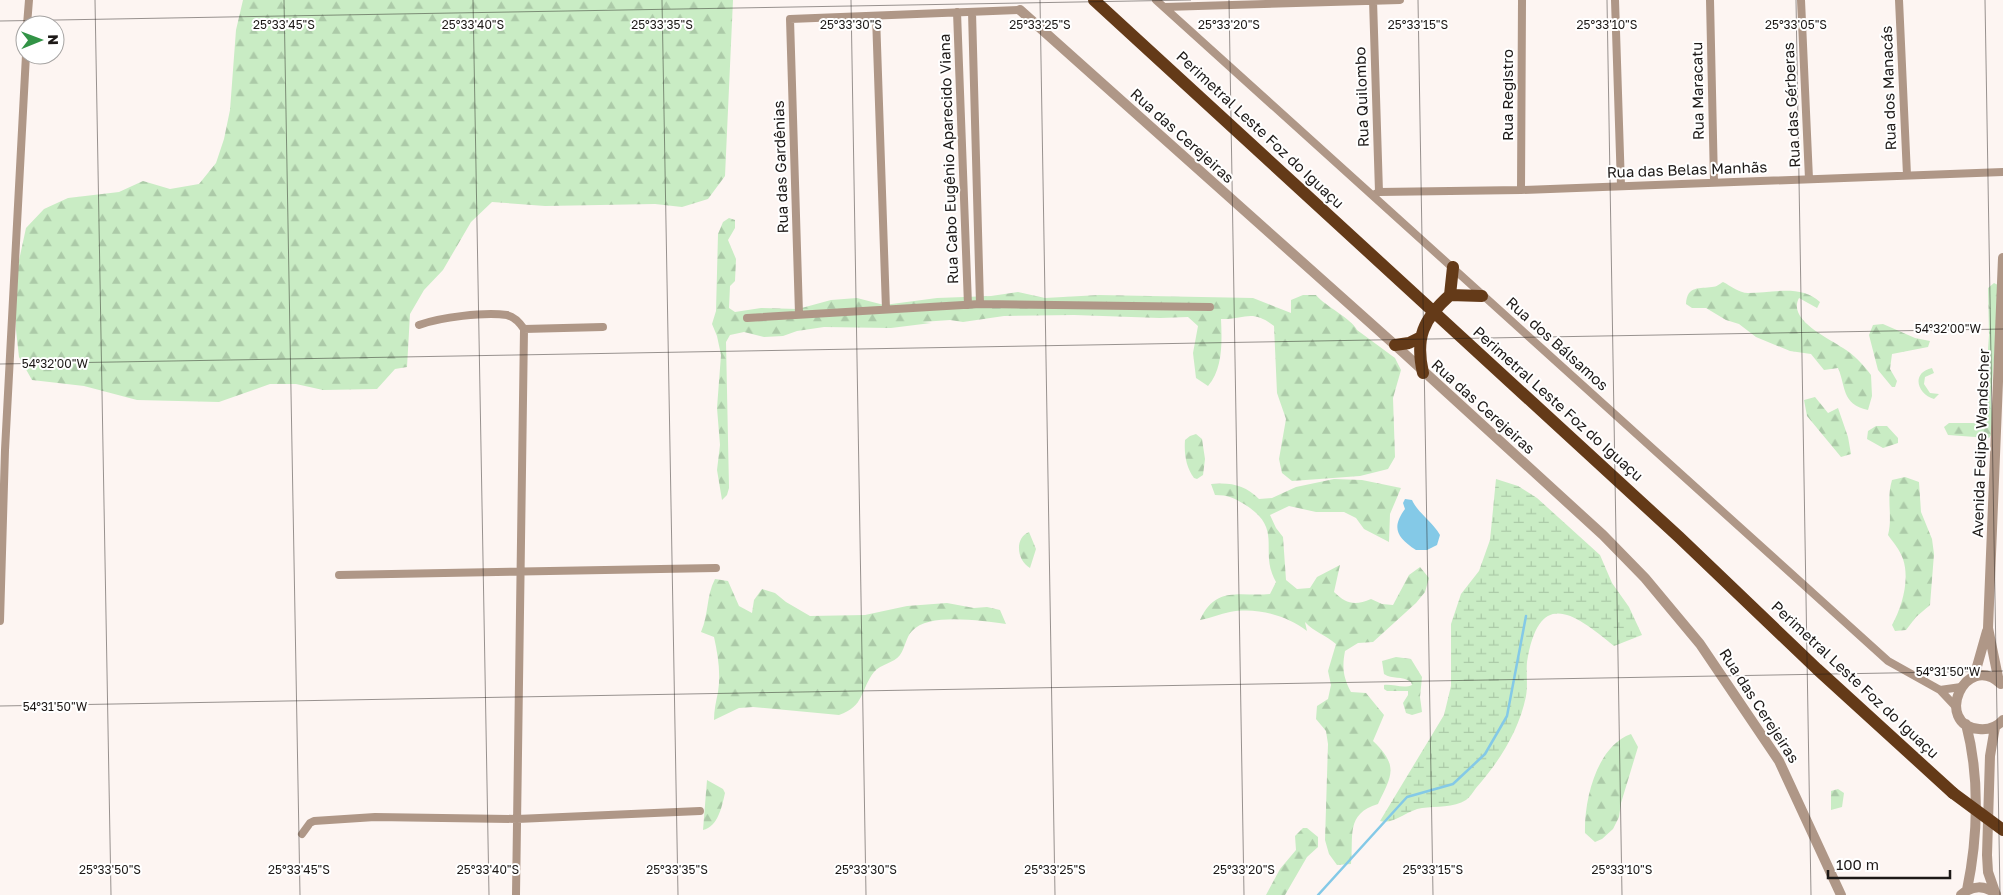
<svg xmlns="http://www.w3.org/2000/svg" width="2003" height="895" font-family="'Golos Text',sans-serif">
<style>
.forest{fill:url(#forest-firs)}
.wetland{fill:url(#wetland-marsh)}
.water{fill:#84c9e7}
.lines{fill:none;stroke-linecap:round;stroke-linejoin:round}
.stream{stroke:#84c9e7;stroke-width:2.5}
.minor{stroke:#af9787;stroke-width:8}
.tertiary{stroke:#af9787;stroke-width:10}
.trunk{stroke:#643a18;stroke-width:12}
.trunk-bridge{stroke:#643a18;stroke-width:12}
.ticks{fill:none;stroke:#1d1917;stroke-width:1;stroke-opacity:0.45}
.labels{text-anchor:middle;stroke-width:4;stroke-linejoin:round;paint-order:stroke}
.street-label{font-size:15px;fill:#1d1917;stroke:#fff}
.ticks-label{font-size:12px;text-anchor:middle;fill:#1d1917;stroke:#fff;stroke-width:4;stroke-linejoin:round;paint-order:stroke}
</style>
<defs>
<pattern id="forest-firs" width="22" height="20" patternUnits="userSpaceOnUse" patternTransform="scale(1.25)"><rect width="22" height="20" fill="#c9ecc4"/><path d="M5 1l3.5 6h-7zM16 11l3.5 6h-7z" fill="#accaa8"/></pattern>
<pattern id="wetland-marsh" width="20" height="14" patternUnits="userSpaceOnUse" patternTransform="scale(1.25)"><rect width="20" height="14" fill="#c9ecc4"/><path d="M1 5h8M5 5V1M11 12h8M15 12V8" fill="none" stroke="#accaa8"/></pattern>
</defs>
<rect width="100%" height="100%" fill="#fdf5f2"/>
<!-- forest -->
<path class="forest" d="M243 0H733L725 176 708 199 682 207 655 204 545 206 492 202 471 222 443 270 424 290 410 314 407 367 395 369 377 389 323 390 296 384H270L219 402 137 400 84 386 32 380 19 357 16 330 15 279 26 228 44 209 68 198 119 192 143 181 170 189 199 184 216 163 224 139 230 110 236 30Z
M729 218 735 220V228L728 240 736 259 735 281 730 286 729 308 735 312 761 308 798 309 831 300 857 298 884 305 937 298 991 296 1018 292 1045 298 1099 295 1253 298 1291 313V300L1303 295H1316C1326 307 1351 318 1357 330L1395 358 1401 370 1393 398 1395 457 1388 469 1360 476 1292 481 1282 473 1279 459 1286 419 1277 393 1274 326C1251 308 1245 320 1221 319 1222 342 1223 369 1208 386L1196 378 1193 353 1198 326 1188 317 1160 318 1074 315 1004 316 963 322 950 320 922 322 931 323 891 328 824 327 797 331 783 336 764 337 744 332 730 335 726 342 729 488 727 495 722 500 717 470 720 445 717 408 721 355 717 336 712 324 716 311 718 234 723 222Z
M1723 282C1731 286 1739 293 1748 293 1772 293 1801 284 1820 302L1817 308 1799 298C1787 320 1829 338 1843 348 1853 354 1864 365 1871 375L1872 396 1868 410C1841 404 1846 386 1838 368L1824 370 1811 354 1790 351 1756 337 1739 324 1726 320 1706 308H1692L1686 304C1687 285 1700 289 1712 287 1717 287 1719 284 1723 282Z
M1994 283 2000 286 1991 397 1993 432 1989 438 1948 435 1944 427 1949 423H1983L1989 335 1988 288Z
M1883 324 1915 338 1930 341 1928 347 1892 354 1890 369 1897 381 1895 387H1892L1878 370 1869 335 1873 325Z
M1932 368 1934 373 1925 377 1924 384 1930 393 1939 394 1934 399C1918 395 1910 373 1932 368Z
M1815 397 1828 413 1838 408 1848 437 1851 454 1841 457 1807 416 1804 400Z
M1876 426H1887L1898 438V443L1883 448 1867 439 1868 431Z
M1196 434 1202 439 1205 459 1203 475 1197 479 1194 478C1186 467 1184 454 1185 440L1190 436Z
M1905 477 1919 482 1921 512 1932 539 1934 554 1930 605 1916 617 1906 630 1895 631 1892 625C1902 607 1910 580 1903 559 1900 550 1893 542 1888 535 1893 516 1886 499 1892 480Z
M1334 479 1362 480 1401 488 1390 514 1389 542 1364 529 1356 518 1344 512H1316L1289 506 1270 515 1276 528 1283 537 1286 580 1297 589 1310 588 1317 577 1340 565 1334 592C1346 604 1355 606 1371 599L1382 604 1393 605 1409 575 1420 567 1429 578 1425 592 1416 603 1373 642 1358 643 1345 651C1342 667 1343 677 1351 692L1366 693 1384 715 1373 741C1399 766 1392 775 1378 804 1345 814 1354 836 1351 864L1337 865 1329 854 1325 840 1328 744 1326 731 1316 719 1317 706 1328 699 1331 685 1328 671 1336 644C1326 635 1314 632 1305 622L1307 631C1286 615 1256 607 1230 612 1220 614 1211 618 1200 620 1216 585 1240 597 1270 594L1276 582C1258 550 1285 529 1244 504 1234 498 1228 495 1215 495L1211 484C1231 482 1245 485 1259 499L1272 498 1296 487Z
M1029 532 1036 549 1030 568C1017 561 1014 538 1029 532Z
M715 579 728 581 739 606 752 613 754 600 762 589 775 593 786 602 810 616 865 615 907 606 947 603 974 608 987 607 1000 610 1006 624C982 621 929 612 912 631 906 637 905 648 900 655 894 663 881 664 874 672 860 690 865 706 839 715L753 707 739 708 714 720C714 710 716 702 718 692 721 674 718 655 714 637L701 632C709 614 706 596 715 579Z
M1396 657 1411 659 1422 677 1420 697 1422 712 1412 715 1406 713 1403 703 1408 695V691H1387L1384 689V685C1393 684 1404 689 1412 685L1411 682C1402 675 1392 680 1384 674L1382 661Z
M1631 734 1638 747 1621 803 1619 817 1613 829 1602 839 1595 842 1585 833C1584 799 1597 746 1631 734Z
M707 780 723 789 725 793C722 806 718 827 703 830Z
M1838 789 1844 793 1842 807 1831 810V791Z
M1303 828H1307L1318 837V847L1307 857 1285 895H1266L1280 869 1296 850 1295 836Z"/>
<!-- wetland -->
<path class="wetland" d="M1496 479 1518 486 1537 498 1600 555 1612 583 1629 607 1642 635 1614 646C1573 612 1539 588 1527 662 1526 673 1528 685 1526 696 1519 731 1499 762 1476 788 1473 792 1470 797 1466 800 1454 808 1436 806 1422 808 1407 810 1394 825 1380 821L1444 715 1451 686V624L1461 594 1479 571 1490 540Z"/>
<!-- water -->
<path class="water" d="M1405 499 1412 500C1417 512 1432 521 1440 535L1437 545 1427 550H1416C1397 537 1391 528 1405 509L1403 503Z"/>
<g class="lines">
<!-- stream -->
<path class="stream" d="M1318 895 1407 797 1453 784 1485 754 1507 716 1526 616"/>
<!-- minor -->
<path class="minor" d="M1156 0 1888 661 1940 690 1956 707
M1373 0 1379 192
M1615 0 1621 186
M1710 0 1714 182
M1801 0 1809 179
M1899 0 1907 175
M1165 7 1400 0
M957 12 968 305
M972 12 980 304
M876 16 886 309
M27 25 29 0
M1521 190 1522 0
M1373 195 1379 192 1521 190 2003 172
M799 314 790 19 1020 10
M747 318 980 304 1210 307
M419 325C441 317 484 312 507 315 515 317 520 323 524 329L603 327
M339 575 716 568
M0 621 5 450 26 55
M1940 690 1961 687
M302 834 310 823 314 821 375 817 517 819 700 811
M516 895 524 329"/>
<!-- tertiary -->
<path class="tertiary" d="M1020 10 1395 345 1603 535 1645 578 1700 644 1779 761 1841 895
M1974 677 1987 631
M1999 682 1988 628 2003 258
M2001 684C1965 650 1933 725 1979 729 1989 730 1997 727 2003 720
M1966 724C1980 777 1978 837 1967 890
M1995 892 1988 872 1987 855 1990 756 1995 727
M1961 895C1972 885 1985 885 1996 894"/>
<!-- trunk -->
<path class="trunk" d="M1094 0 1679 537 1817 669 1953 793
M1450 295 1482 296
M1395 345 1409 343 1419 338
M1423 373C1415 338 1423 319 1450 295L1453 267"/>
<!-- trunk-bridge -->
<path class="trunk-bridge" d="M1953 793 2003 830"/>
</g>
<!-- ticks -->
<path class="ticks" d="M95 0 111 895M284 0 300 895M473 0 489 895M662 0 678 895M851 0 866 895M1040 0 1055 895M1229 0 1244 895M1418 0 1433 895M1607 0 1622 895M1796 0 1811 895M1985 0 2000 895M0 21 1191 0M0 364 2003 329M0 706 2003 671"/>
<g class="labels">
<!-- street labels -->
<g class="street-label">
<text transform="translate(1889 88) rotate(-92)" y="5">Rua dos Manacás</text>
<text transform="translate(1698 91) rotate(-91)" y="5">Rua Maracatu</text>
<text transform="translate(1508 95) rotate(-90)" y="5">Rua Registro</text>
<text transform="translate(1362 97) rotate(-92)" y="5">Rua Quilombo</text>
<text transform="translate(1792 105) rotate(-93)" y="5">Rua das Gérberas</text>
<text transform="translate(1260 130) rotate(43)" y="5">Perimetral Leste Foz do Iguaçu</text>
<text transform="translate(1182 136) rotate(42)" y="5">Rua das Cerejeiras</text>
<text transform="translate(949 159) rotate(-92)" y="5">Rua Cabo Eugênio Aparecido Viana</text>
<text transform="translate(781 167) rotate(-92)" y="5">Rua das Gardênias</text>
<text transform="translate(1687 170) rotate(-2)" y="5">Rua das Belas Manhãs</text>
<text transform="translate(1557 344) rotate(42)" y="5">Rua dos Bálsamos</text>
<text transform="translate(1558 404) rotate(42)" y="5">Perimetral Leste Foz do Iguaçu</text>
<text transform="translate(1483 407) rotate(42)" y="5">Rua das Cerejeiras</text>
<text transform="translate(1981 443) rotate(-88)" y="5">Avenida Felipe Wandscher</text>
<text transform="translate(1855 680) rotate(43)" y="5">Perimetral Leste Foz do Iguaçu</text>
<text transform="translate(1759 706) rotate(57)" y="5">Rua das Cerejeiras</text>
</g>
</g>
<g class="ticks-label">
<text x="284" y="29">25°33'45"S</text>
<text x="473" y="29">25°33'40"S</text>
<text x="662" y="29">25°33'35"S</text>
<text x="851" y="29">25°33'30"S</text>
<text x="1040" y="29">25°33'25"S</text>
<text x="1229" y="29">25°33'20"S</text>
<text x="1418" y="29">25°33'15"S</text>
<text x="1607" y="29">25°33'10"S</text>
<text x="1796" y="29">25°33'05"S</text>
<text x="1948" y="333">54°32'00"W</text>
<text x="55" y="368">54°32'00"W</text>
<text x="1948" y="676">54°31'50"W</text>
<text x="55" y="711">54°31'50"W</text>
<text x="110" y="874">25°33'50"S</text>
<text x="299" y="874">25°33'45"S</text>
<text x="488" y="874">25°33'40"S</text>
<text x="677" y="874">25°33'35"S</text>
<text x="866" y="874">25°33'30"S</text>
<text x="1055" y="874">25°33'25"S</text>
<text x="1244" y="874">25°33'20"S</text>
<text x="1433" y="874">25°33'15"S</text>
<text x="1622" y="874">25°33'10"S</text>
</g>
<!-- north arrow -->
<g transform="translate(40 40) rotate(89)"><circle r="24" fill="#ffffff" stroke="#a5a3a2"/>
<path d="M0-4L9 19L0 12L-9 19Z" fill="#329346"/>
<text y="-8" font-size="14" font-weight="bold" text-anchor="middle" fill="#1d1917">N</text>
</g>
<!-- scale -->
<path d="M1828 870v8h122v-8" fill="none" stroke="#1d1917" stroke-width="2.5"/>
<text x="1836" y="870" font-size="15" fill="#1d1917" stroke="#ffffff" stroke-width="4" paint-order="stroke">100 m</text>
</svg>
